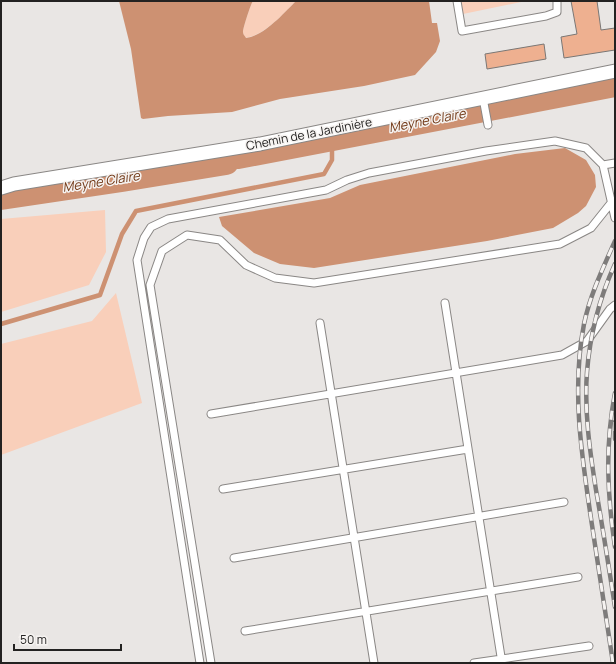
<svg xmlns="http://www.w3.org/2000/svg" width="616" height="664" font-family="Manrope,sans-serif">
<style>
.green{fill:#f9cfba}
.water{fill:#cd9172}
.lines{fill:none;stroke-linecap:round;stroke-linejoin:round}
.stream{stroke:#cd9172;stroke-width:4.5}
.river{stroke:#cd9172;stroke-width:26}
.building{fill:#eeb090;stroke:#7a7775}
.service-casing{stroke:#8a8785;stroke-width:9}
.minor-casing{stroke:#8a8785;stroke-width:15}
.service{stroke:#fff;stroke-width:7}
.minor{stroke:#fff;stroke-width:13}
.rail-casing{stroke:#7e7c7b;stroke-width:4.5}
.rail{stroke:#f6f3f1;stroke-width:3;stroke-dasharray:9;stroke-linecap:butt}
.labels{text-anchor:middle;stroke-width:3;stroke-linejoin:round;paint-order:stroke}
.street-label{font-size:12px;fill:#232221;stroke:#f6f3f1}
.water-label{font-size:13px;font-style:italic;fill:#713816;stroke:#f6f3f1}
</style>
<rect width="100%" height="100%" fill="#e9e6e4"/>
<!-- green -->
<path class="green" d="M253 1H296C284 13 264 36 245 38 244 35 243 34 243 32 243 28 251 3 253 1Z
M460 1H526L463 14Z
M105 210 106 252 89 285 1 312V219Z
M116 293 142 403 1 455V344L92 321Z"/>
<!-- water -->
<path class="water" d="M119 1H253C251 3 243 28 243 32 243 34 244 35 246 38 264 36 284 13 296 1H429L432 23H437L440 41 436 52 415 75 364 86 280 99 232 112 168 116 143 119 141 118 131 49Z
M565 148 586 160 595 175 596 187 586 206 578 213 553 228 487 241 314 268 280 264 254 253 222 226 219 217 330 198 360 185 515 154Z"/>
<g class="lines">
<!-- stream -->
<path class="stream" d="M1 324 100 295 122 234 136 211 324 174 332 160V139"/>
<!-- river -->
<path class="river" d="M238 156 615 84
M1 197 122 179 226 162"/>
</g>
<!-- building -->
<path class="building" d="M571 1H597L601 30 615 28V50L564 58 561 37 577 34Z
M544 44 546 59 487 69 485 54Z"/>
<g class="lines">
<defs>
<path id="service" d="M457 1 462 31 546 16 557 12V1
M483 98 488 125
M615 163 603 165 615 218
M445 303 502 663
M320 323 374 663
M211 414 562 355 587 341 610 309 615 305
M223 489 468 449
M234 558 564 502
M245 631 578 577
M200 663 137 260 144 238 151 227 168 219 326 190 347 180 369 173 486 151 555 141 586 148 603 165
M211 663 150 285 162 251 187 235 220 240 246 265 275 278 314 283 560 244 591 228 611 203
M474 663 589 646"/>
<path id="minor" d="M1 188 14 184 260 144 615 71"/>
</defs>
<!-- service casing -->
<use href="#service" class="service-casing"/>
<!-- minor casing -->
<use href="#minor" class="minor-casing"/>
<!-- service -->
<use href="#service" class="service"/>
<!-- minor -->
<use href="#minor" class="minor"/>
<defs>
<path id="rail" d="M615 264C599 299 590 334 587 372 584 411 590 452 596 490 603 529 609 568 615 607
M615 393C605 445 607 494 615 547
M615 422V439
M613 663C606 617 599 571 592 525 582 458 571 391 584 324 590 295 603 268 615 241"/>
</defs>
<!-- rail casing -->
<use href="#rail" class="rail-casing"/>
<!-- rail -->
<use href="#rail" class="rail"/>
</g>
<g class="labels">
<!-- street labels -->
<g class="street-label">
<text transform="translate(309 134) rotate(-11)" y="4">Chemin de la Jardinière</text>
</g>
<!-- water labels -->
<g class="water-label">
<text transform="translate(427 120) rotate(-11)" y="5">Meyne Claire</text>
<text transform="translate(101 181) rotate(-9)" y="5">Meyne Claire</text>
</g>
</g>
<!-- border -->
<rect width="616" height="664" fill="none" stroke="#232221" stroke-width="4"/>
<!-- scale -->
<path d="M14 644v6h107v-6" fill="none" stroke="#232221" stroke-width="2"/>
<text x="20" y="644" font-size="12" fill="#232221" stroke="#f6f3f1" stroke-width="3" paint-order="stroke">50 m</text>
</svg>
